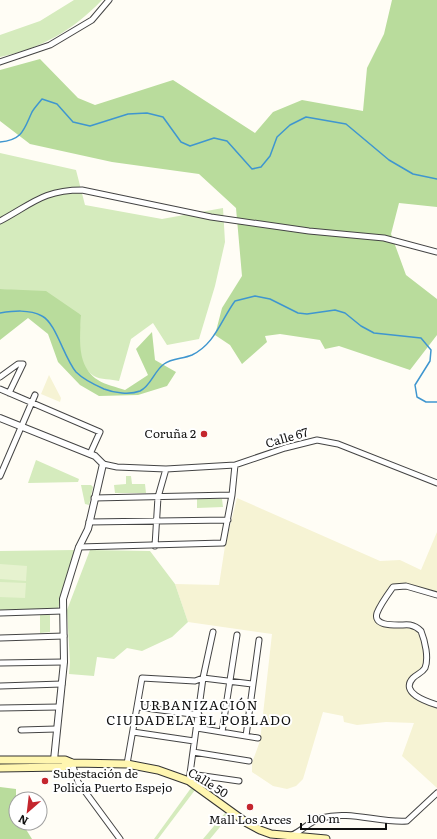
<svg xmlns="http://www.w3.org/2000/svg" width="437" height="839" font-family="Literata,serif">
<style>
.farmland{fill:#f6f3d4}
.green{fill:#d5ebbd}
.forest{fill:#b9dc9c}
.pitch{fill:#e6f2cf}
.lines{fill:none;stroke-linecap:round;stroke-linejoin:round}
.stream{stroke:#3f96cf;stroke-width:1.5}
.minor-casing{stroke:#444;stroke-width:7}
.tertiary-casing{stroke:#444;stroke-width:8}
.secondary-casing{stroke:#333;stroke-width:9}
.minor{stroke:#fff;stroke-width:5}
.tertiary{stroke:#fff;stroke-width:6}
.secondary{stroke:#fff6b0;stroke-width:7}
.poi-dot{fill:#c4262e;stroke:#fff;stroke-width:1.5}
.labels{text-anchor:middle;stroke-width:4;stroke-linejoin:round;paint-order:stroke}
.poi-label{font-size:12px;fill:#111;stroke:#fff;text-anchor:end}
.street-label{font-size:12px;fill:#111;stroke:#fff}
.neighbourhood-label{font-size:13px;letter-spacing:1px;fill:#111;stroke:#fff}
</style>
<rect width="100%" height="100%" fill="#fffdf5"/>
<!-- farmland -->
<path class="farmland" d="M49 375 61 398 60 402 41 394Z
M237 498 380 561 400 560 421 570 437 532V595L406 586 393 587 378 612 379 622 417 627 425 639 424 669 413 678 411 692 437 705V788L402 756 414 723 386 722 357 725 344 722 343 716 323 712 303 779 296 786 287 789 273 786 252 772V763L260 741 272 634 188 622 175 584 219 585 225 546Z"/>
<!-- green -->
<path class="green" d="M74 0H102C72 31 42 48 0 57V35L40 21Z
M0 153 76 170 85 205 162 219 223 208 225 242 215 286 199 339 167 345 153 323 131 339 119 381C112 379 100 380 94 376 74 364 80 334 81 315L11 290 0 289Z
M36 460 79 479 78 482 28 483Z
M126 476H131L132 484H145L146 493H115L114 485 126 484Z
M81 485H91L93 487 89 505 85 504Z
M197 499H222L223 507 197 508Z
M75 550 58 609 0 611V551Z
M90 550 150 551 175 584 188 622 172 637 142 651 127 648 114 659 97 657 94 676 69 674 70 662 67 610Z
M40 615H50V632L40 633Z
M191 788 195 790 158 839H154Z
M225 813 229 816 210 839H203Z"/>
<!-- forest -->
<path class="forest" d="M392 0H437V207L399 203 391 234 406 275 437 299V335L410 370 339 346 325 349 320 340 280 334 265 336 267 342 242 364 230 345 215 335 222 308 242 276 236 208 199 174 112 162 30 144 0 121V70L40 59 78 98 95 105 173 80 255 133 273 112 302 100 363 111 367 68 384 34Z
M0 289 46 291 81 315C80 338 76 366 98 380 105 385 117 387 125 390L148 375 136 349 152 332 155 360 176 372 167 386 138 395 99 396 80 385 58 362 48 334 28 318 0 340Z
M0 787 16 789V823H22L32 839H0Z"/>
<!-- pitch -->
<path class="pitch" d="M0 564 27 566 26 581 0 579Z
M0 582 26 583 25 598 0 597Z"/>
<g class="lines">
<!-- stream -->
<path class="stream" d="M0 142C23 140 24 129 32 112 35 107 39 103 42 99L57 104 73 122 90 126 128 114 147 113 163 117 181 142 190 146 214 138 227 141 252 169 261 167 270 156 277 137 290 125 306 117 346 124 389 160 413 174 437 179
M0 313C13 311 29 309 42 316 56 323 64 358 76 372 83 379 95 385 104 389 114 393 130 395 140 391 151 386 154 371 164 364 172 358 183 359 192 355 215 344 221 320 235 301L255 296 270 299 298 313 307 314 335 310 345 313 361 326 374 333 421 338 431 350 430 361 415 385 417 397 426 402H437"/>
<defs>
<path id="minor" d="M0 62 50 45 92 20 109 0
M0 221C32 204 43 190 82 190L211 217 309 231 384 238 437 252
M0 377 18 364H23L9 393
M0 389 100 432 90 454
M103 464 117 467 166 469 235 465 285 448 317 440 338 444 437 483
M0 476 35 395
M94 498 232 495
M89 522 228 520
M155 546 158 497 166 469
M79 547 223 543 232 495 235 465
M437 595 406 586 393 587C388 594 380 605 377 613 372 629 403 624 410 625 415 626 418 628 421 631 425 641 429 658 425 668 422 673 417 674 413 678 399 693 428 702 437 705
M0 613 63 611
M0 638 64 636
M0 663 64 662
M0 686 62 684
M138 707 199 715
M0 708 59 707
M197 728 258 738
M21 730 56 729
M133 732 194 741
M222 732 237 635
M246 736 259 640
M193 752 249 761
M72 763 78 782 120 839
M127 764 142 678 195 681 203 678 252 684
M190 774 239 781
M189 781 203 678 213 632
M292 835C302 831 310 821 321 818 350 810 378 823 407 821L437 793"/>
<path id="tertiary" d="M0 418 95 456 103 464 88 529 79 547 63 599 64 662 54 760"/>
<path id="secondary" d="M0 760H65L72 763 127 764 158 770 189 781 247 823 260 830 271 834 326 839
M0 768 63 767 72 763"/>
</defs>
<!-- minor casing -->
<use href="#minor" class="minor-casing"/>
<!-- tertiary casing -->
<use href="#tertiary" class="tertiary-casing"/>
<!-- secondary casing -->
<use href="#secondary" class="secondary-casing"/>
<!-- minor -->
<use href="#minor" class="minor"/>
<!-- tertiary -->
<use href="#tertiary" class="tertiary"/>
<!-- secondary -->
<use href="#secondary" class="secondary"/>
</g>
<!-- markers -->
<g class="poi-dot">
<circle cx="204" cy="434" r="4"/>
<circle cx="45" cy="781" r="4"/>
<circle cx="250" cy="807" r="4"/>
</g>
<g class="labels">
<!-- poi labels -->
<g class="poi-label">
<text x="196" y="438">Coruña 2</text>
<text x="53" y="778" text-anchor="start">Subestación de<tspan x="53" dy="14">Policía Puerto Espejo</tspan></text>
<text x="250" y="824" text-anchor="middle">Mall Los Arces</text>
</g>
<!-- street labels -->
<g class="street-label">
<text transform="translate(287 438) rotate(-16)" y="4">Calle 67</text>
<text transform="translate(208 783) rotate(32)" y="4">Calle 50</text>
</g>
<!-- neighbourhood labels -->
<g class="neighbourhood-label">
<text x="199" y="710">URBANIZACIÓN<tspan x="199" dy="15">CIUDADELA EL POBLADO</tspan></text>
</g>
</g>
<!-- north arrow -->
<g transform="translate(28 811) rotate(208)"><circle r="19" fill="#ffffff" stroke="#a0a0a0"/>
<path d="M0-3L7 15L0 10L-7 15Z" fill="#c4262e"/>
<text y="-6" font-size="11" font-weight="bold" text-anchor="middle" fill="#111111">N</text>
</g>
<!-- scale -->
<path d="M301 823v6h85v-6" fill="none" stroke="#111111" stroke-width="2"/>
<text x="307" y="823" font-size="12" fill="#111111" stroke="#ffffff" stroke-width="3" paint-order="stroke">100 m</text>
</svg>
